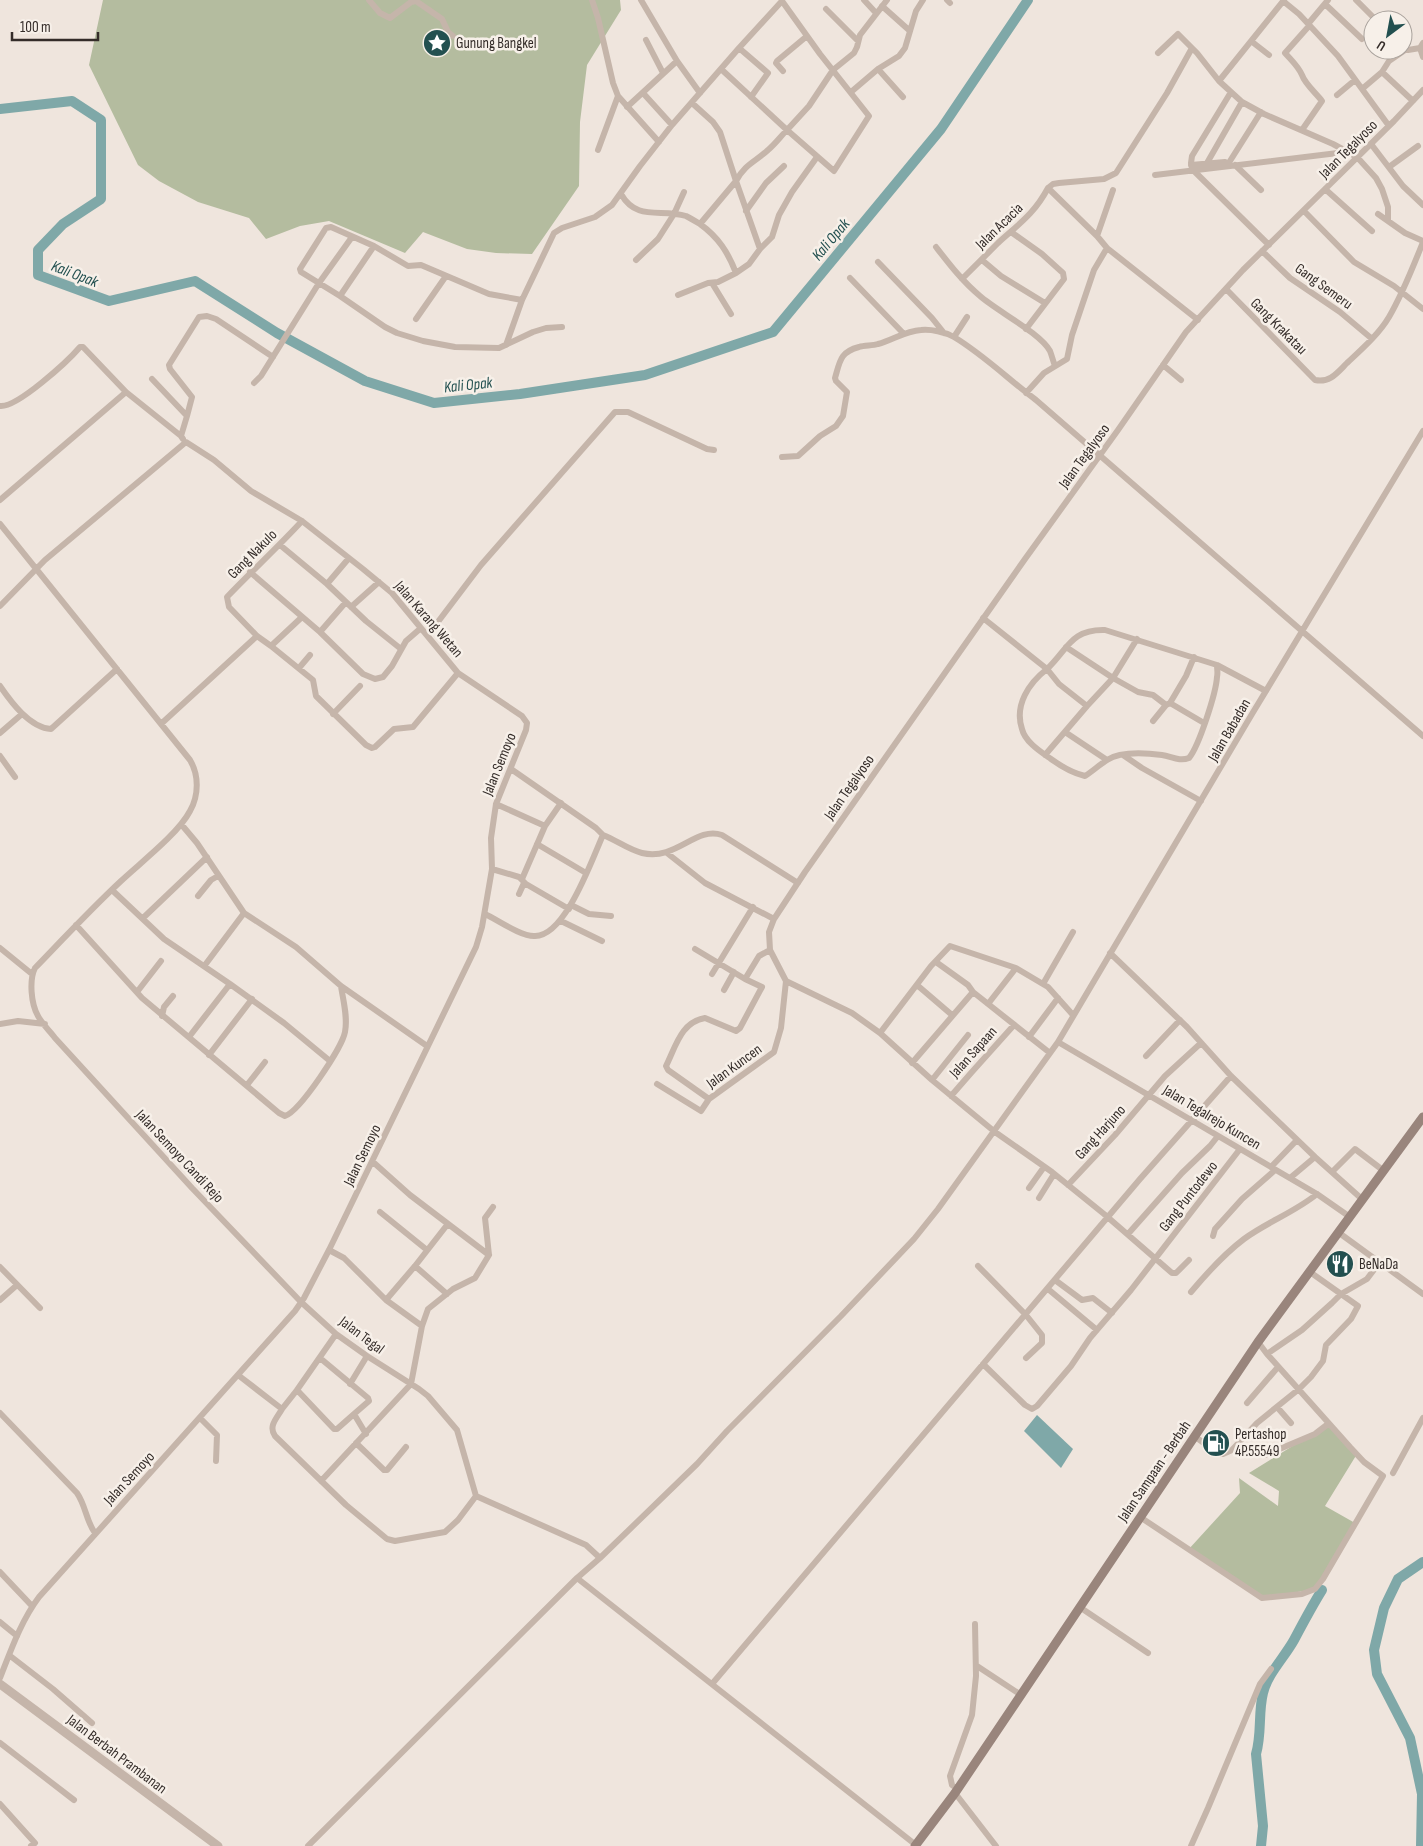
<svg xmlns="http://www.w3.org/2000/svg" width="1423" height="1846" font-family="'Sofia Sans Condensed',sans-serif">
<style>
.green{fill:#b4bc9f}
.water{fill:#7fa8a8}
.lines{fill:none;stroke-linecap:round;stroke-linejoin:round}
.river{stroke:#7fa8a8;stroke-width:10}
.minor{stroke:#c5b5aa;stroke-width:6}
.tertiary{stroke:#c5b5aa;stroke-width:9}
.secondary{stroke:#99857c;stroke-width:9}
.labels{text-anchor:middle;stroke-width:5;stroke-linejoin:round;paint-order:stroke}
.poi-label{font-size:15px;fill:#342c29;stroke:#f7f0e9;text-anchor:start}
.street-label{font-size:15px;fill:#342c29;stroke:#f7f0e9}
.water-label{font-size:16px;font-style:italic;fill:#235050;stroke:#f7f0e9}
</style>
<rect width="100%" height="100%" fill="#efe5dd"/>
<!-- green -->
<path class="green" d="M103 0H620L621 10 587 65 580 122 579 186 532 254 496 253 467 249 423 232 405 253 329 221 300 226 266 239 249 218 198 202 159 181 138 165 89 65Z
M1328 1424 1357 1454 1325 1506 1355 1523 1315 1589 1262 1598 1188 1550 1240 1493 1239 1478 1278 1506 1279 1491 1249 1473Z"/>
<!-- water -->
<path class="water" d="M1037 1415 1073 1449 1061 1468 1024 1431Z"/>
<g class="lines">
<!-- river -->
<path class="river" d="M0 109 72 101 101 120V199L63 224 38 250V275L109 301 195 281 277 333 365 381 434 403 520 394 645 375 773 332 941 129 1028 0
M1261 1846 1263 1826 1256 1754C1262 1734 1258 1713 1263 1693 1268 1673 1284 1658 1294 1640 1303 1623 1312 1606 1322 1590
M1421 1846 1422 1794 1410 1738 1377 1674 1374 1650 1384 1608 1398 1579 1423 1562"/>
<!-- minor -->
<path class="minor" d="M369 0 380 13 390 18 411 2 416 1 442 19 448 32 453 36
M592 0 598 18 613 83 618 96 659 142
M641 0 677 61 700 93
M864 0 876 13
M947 0 950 3
M1356 0 1376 20
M1283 1 1299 14 1338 56 1362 89
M1325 4 1362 39
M882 6 910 31
M826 9 858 41
M1308 24 1328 0
M646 40 663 73
M1251 41 1269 55
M1423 43 1420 48 1423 57
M739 48 768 73 751 97
M1403 49 1408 50 1420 48
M1158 53 1178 34 1197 53 1219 81 1242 102 1264 114 1333 144 1357 157 1376 178 1382 189 1388 207V220
M721 69 787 130 809 106 833 70 854 53 857 47 860 35 887 0
M878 69 903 97
M783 71 776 63 777 61 807 36
M1382 72 1413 101
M1219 81 1284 0
M851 92 878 69 899 56 905 48 916 11 923 0
M1231 92 1192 156 1191 163 1192 169 1269 245
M643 93 672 125
M1337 95 1355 80
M627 107 677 61
M1389 126 1362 89 1382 72 1389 61 1405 50
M1302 130 1322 101C1316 93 1305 84 1302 75 1298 66 1292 61 1285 53L1309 26
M1371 144 1403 186 1423 205
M598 150 618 96
M1230 161 1261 112
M1207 163 1242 102
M1191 165 1225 162
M1235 165 1261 190
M1389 167 1418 146
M1155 175 1346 152
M1048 188 1053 184 1059 183 1104 179 1116 173 1167 93 1192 48
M1325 189 1372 231
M621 194C637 222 661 208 686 216 690 218 695 221 700 224L736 181 720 132 713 122 692 103
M746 211 766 183 784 166
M1304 211 1354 262 1394 286 1423 309
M1378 214 1405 233 1423 241
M700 224C718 237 728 252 736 273
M1011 232 1042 254 1063 273 1064 279 1026 329
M1097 236 1113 190
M936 247C950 265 963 282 980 296 997 311 1040 333 1050 351 1052 356 1053 361 1055 366
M1107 248 1198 320
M760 249 772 237 779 215 792 192 817 157
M1262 251 1290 278 1340 312 1371 338
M636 260 658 239 674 214 684 192
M982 260 1001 276 1045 303
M878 262 932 318 944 333
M850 278 903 333
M962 279C974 267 986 255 998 243 1020 223 1034 214 1048 188
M712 283 731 314
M1226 289 1315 380C1330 383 1337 373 1347 363 1362 349 1379 334 1389 317 1403 293 1413 267 1423 242
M340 296 374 246
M416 319 446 276
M562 327 546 328 533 332 499 348 455 347 423 341 397 333 385 327 340 296 301 272 300 269 326 228 331 227 374 246 408 266 421 265 489 294 522 300 554 233 562 228 595 217 612 205 640 166 672 125 739 48 782 1 820 54 869 116 834 171 787 130C781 136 775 144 768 150 755 162 745 164 736 181L760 249 749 264 736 273 718 282 708 283 678 295
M954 337 967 317
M506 345 522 300
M1163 365 1181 380
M152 379 187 416 181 436 183 439
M254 383 261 376 319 283 352 237
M1026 393 1044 373 1067 359 1072 335 1094 270 1107 248 1097 236 1048 188
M0 406C17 408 68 361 80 347H83L126 392 181 436
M187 416 192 397 170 369 169 365 199 317 207 316 216 319 273 357
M782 457 798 456 820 436 836 426 843 416 847 392 836 381 835 378C840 361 840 352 859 347 865 345 872 346 878 344 893 340 905 331 921 330 931 329 945 332 954 337 984 355 1009 380 1036 400L1423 736
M0 500 126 392
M302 521C278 547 252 571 227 597L229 607 257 636 271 646 313 680 316 696 366 745 372 748 375 747 394 729 413 727 458 673
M0 524 190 760C199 775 199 795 190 811 178 834 140 863 121 881 91 909 63 939 35 968 29 980 31 1004 38 1016 42 1024 50 1031 55 1038L192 1188 301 1302 336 1334 367 1356 419 1389 428 1396 457 1430 476 1496 586 1545 600 1558
M280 545 327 584 366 621 401 649
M250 572 320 632 363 674 375 679 383 677 392 666 406 641 421 628
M327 584 349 558
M0 606 45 560 186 442 214 460 251 491 302 521 363 569 392 593 458 673 522 716 527 723 526 730 496 804 491 838 492 869 482 927 476 947 329 1250 304 1298 295 1311 39 1597C21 1621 11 1650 0 1678
M351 607 379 582
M983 618 1047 669C1068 649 1071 629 1105 630L1217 665 1266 691
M320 632 346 602
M428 635 481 565 615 412H628L707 449 714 450
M1137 639 1113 678 1138 692 1153 695 1166 705
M271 646 302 617
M1066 647 1113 678 1087 706 1059 684 1047 669C1029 683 1014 705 1022 729 1025 742 1041 752 1051 759 1062 767 1072 773 1085 776 1093 771 1099 765 1107 760 1121 751 1146 753 1162 755 1171 756 1179 762 1189 758 1199 746 1216 693 1217 677 1218 673 1217 669 1217 665
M299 668 310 655
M0 686C11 702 30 728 51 729L117 669
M1170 703 1204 723
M333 714 360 686
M1153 721 1166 705 1170 703 1186 676 1194 657
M162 723 257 636
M1065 732 1107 760
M0 733 22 714
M1045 755 1087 706
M1123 755 1142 768 1201 801
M0 756 15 777
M496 804 545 826 522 879
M181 824 197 843 244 913 296 947 341 986 427 1046
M545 826 561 803
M603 835C616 840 629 850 642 853 677 861 695 826 722 835L798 883
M537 844 586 873
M667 853 705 883 774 919
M492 869 519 877 526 884 569 909
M112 890 164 939 230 984 284 1023 330 1061
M519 894 524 883
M198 896 211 880 218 876
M571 905 589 914 611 916
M485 914C498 920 520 936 534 936 565 938 592 859 603 835L596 828 511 769
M143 918 207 857
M561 921 602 941
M76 925 142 998 279 1113 285 1116C300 1111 342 1048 345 1032 348 1017 343 1000 341 986
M0 948 32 974
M695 949 745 979
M1110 953 1187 1027 1231 1076 1315 1157 1363 1200
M936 962 968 985 973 992 1050 1053
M205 965 244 913
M712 974 753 907
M1043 984 1073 932
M917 985 952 1015
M724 990 734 972
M137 992 161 961
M988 1004 1016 968 1048 987 1073 1015
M162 1016 164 1007 173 996
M0 1024 18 1021 45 1024
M880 1033 931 966 950 946 1016 968
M189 1037 230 984
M1029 1037 1058 998
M1058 1042 1317 1194 1350 1217
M209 1055 252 999
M1146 1056 1180 1020
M912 1063 973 992
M932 1080 968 1035
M657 1084 701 1111 709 1099 774 1052 781 1028 786 981
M247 1085 265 1062
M951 1096 971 1073 1014 1025
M709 1099 668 1070 666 1066C676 1046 681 1022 705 1018L736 1031 740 1028 762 987 745 979 759 956 770 950
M373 1162 410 1195 489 1255
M1271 1167 1297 1140
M1332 1172 1355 1149 1384 1171
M1290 1178 1315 1157
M1068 1185 1115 1135 1165 1076 1201 1043
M1029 1188 1044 1167
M1039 1198 1054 1174
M380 1212 427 1250
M1128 1234 1182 1173 1210 1146 1218 1136
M1342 1235 1423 1294
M1213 1236 1215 1229 1242 1199 1275 1170
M329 1250 344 1258 386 1300 422 1326
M1189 1260 1176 1273H1172L1104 1214 1052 1172 995 1132 932 1080 880 1033 852 1013 786 981 770 950 769 932 774 919 805 872 1025 559 1118 430 1186 332 1243 270 1394 121 1423 90
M415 1266 447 1294
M978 1266 1026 1315 1042 1335V1343L1026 1358
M0 1267 40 1308
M1055 1280 1082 1300 1093 1298 1112 1313
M1048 1289 1097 1330
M1191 1292C1207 1273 1224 1254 1244 1239 1267 1222 1295 1212 1317 1194
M0 1300 17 1285
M386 1300 415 1266 447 1225
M336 1334 297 1390 334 1429H337L354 1414 366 1434
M1267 1354 1302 1330 1332 1303 1341 1294 1367 1279 1376 1267
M320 1358 368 1398 369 1401 354 1414
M983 1364 1025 1405 1032 1409 1037 1406 1071 1366 1090 1338 1131 1290 1240 1149
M238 1375 282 1409C277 1418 268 1426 275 1436L346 1505 387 1539 395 1541 445 1532 458 1520 476 1496
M350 1384 367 1356
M1247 1403 1278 1367
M1277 1407 1291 1423
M282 1409 297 1390
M0 1413 77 1493C86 1506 86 1521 95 1533
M200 1418 217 1435 216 1461
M1194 1436 1218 1453 1223 1454 1232 1450 1257 1423 1299 1389 1311 1377 1323 1361 1326 1345 1351 1319 1358 1306 1310 1272
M356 1443 384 1470H387L406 1447
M1265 1455 1315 1434 1328 1424
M1393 1473 1423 1418
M321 1481 411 1384 422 1326 428 1309 453 1289 475 1278 489 1255 485 1218 493 1207
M1140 1517 1262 1598 1302 1594 1315 1589 1323 1579 1383 1476 1364 1462 1350 1447 1267 1354 1258 1342
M0 1572 32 1606
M577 1578 916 1845
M1081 1608 1148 1653
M0 1622 17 1636
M9 1655 53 1689 92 1723
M977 1666 1021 1695
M712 1684 1140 1179 1231 1076
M0 1743 74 1800
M958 1789 952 1785 950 1776 972 1715 976 1676 975 1624
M955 1793 996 1846
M0 1804 35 1843 31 1846
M308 1846 577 1578 600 1558 697 1464 727 1431 841 1316 914 1239 938 1209 1058 1042 1252 714 1423 431
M1191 1846 1208 1808 1260 1684 1271 1669"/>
<!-- tertiary -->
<path class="tertiary" d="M0 1684 218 1846"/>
<!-- secondary -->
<path class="secondary" d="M915 1846 955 1793 988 1744 1258 1342 1423 1117"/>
</g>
<!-- icons -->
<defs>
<symbol id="sight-disc" viewBox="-11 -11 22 22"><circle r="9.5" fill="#235050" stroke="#f7f0e9"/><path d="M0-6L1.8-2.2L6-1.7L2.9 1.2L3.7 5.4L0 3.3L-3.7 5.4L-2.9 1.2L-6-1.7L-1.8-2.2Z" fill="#fff"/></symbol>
<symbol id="restaurant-disc" viewBox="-11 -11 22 22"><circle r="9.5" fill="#235050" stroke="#f7f0e9"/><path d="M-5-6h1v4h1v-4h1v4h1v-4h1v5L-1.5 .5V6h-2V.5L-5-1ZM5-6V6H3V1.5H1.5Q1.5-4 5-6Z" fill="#fff"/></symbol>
<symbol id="fuel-disc" viewBox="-11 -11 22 22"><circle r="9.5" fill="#235050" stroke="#f7f0e9"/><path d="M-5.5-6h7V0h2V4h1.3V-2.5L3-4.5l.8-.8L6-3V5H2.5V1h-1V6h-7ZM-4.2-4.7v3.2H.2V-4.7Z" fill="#fff"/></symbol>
</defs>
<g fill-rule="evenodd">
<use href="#sight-disc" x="421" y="27" width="32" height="32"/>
<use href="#restaurant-disc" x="1324" y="1248" width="32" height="32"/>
<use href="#fuel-disc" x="1200" y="1427" width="32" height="32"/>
</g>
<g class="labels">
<!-- poi labels -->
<g class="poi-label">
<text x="456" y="48">Gunung Bangkel</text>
<text x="1359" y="1269">BeNaDa</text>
<text x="1235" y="1439">Pertashop<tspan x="1235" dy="17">4P.55549</tspan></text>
</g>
<!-- street labels -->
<g class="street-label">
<text transform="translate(1348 149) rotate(-45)" y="5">Jalan Tegalyoso</text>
<text transform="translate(999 226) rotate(-44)" y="5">Jalan Acacia</text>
<text transform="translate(1324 286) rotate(36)" y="5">Gang Semeru</text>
<text transform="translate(1279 326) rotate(45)" y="5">Gang Krakatau</text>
<text transform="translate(1084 456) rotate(-54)" y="5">Jalan Tegalyoso</text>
<text transform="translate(252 554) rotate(-45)" y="5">Gang Nakulo</text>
<text transform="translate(429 619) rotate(49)" y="5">Jalan Karang Wetan</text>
<text transform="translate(1229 730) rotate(-60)" y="5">Jalan Babadan</text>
<text transform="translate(499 764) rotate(-68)" y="5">Jalan Semoyo</text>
<text transform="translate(849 787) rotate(-55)" y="5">Jalan Tegalyoso</text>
<text transform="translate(973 1052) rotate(-48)" y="5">Jalan Sapaan</text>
<text transform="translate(734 1066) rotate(-36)" y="5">Jalan Kuncen</text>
<text transform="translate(1212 1117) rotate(31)" y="5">Jalan Tegalrejo Kuncen</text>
<text transform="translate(1100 1132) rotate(-48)" y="5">Gang Harjuno</text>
<text transform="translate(362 1155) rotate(-64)" y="5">Jalan Semoyo</text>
<text transform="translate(180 1156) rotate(47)" y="5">Jalan Semoyo Candi Rejo</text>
<text transform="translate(1188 1196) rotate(-52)" y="5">Gang Puntodewo</text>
<text transform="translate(362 1335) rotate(37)" y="5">Jalan Tegal</text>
<text transform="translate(1154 1471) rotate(-56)" y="5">Jalan Sampaan - Berbah</text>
<text transform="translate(129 1478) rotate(-47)" y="5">Jalan Semoyo</text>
<text transform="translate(117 1754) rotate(37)" y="5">Jalan Berbah Prambanan</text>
</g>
<!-- water labels -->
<g class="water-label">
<text transform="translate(830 239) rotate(-50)" y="6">Kali Opak</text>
<text transform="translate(75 273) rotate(21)" y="6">Kali Opak</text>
<text transform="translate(468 384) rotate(-6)" y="6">Kali Opak</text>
</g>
</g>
<!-- north arrow -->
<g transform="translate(1388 35) rotate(212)"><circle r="24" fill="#f7f0e9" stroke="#a9a29c"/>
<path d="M0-4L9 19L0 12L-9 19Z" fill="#235050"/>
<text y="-8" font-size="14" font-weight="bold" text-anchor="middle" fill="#342c29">U</text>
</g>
<!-- scale -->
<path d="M12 32v8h86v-8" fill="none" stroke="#342c29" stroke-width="2.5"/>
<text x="20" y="32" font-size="15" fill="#342c29" stroke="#f7f0e9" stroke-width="4" paint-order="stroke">100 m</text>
</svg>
